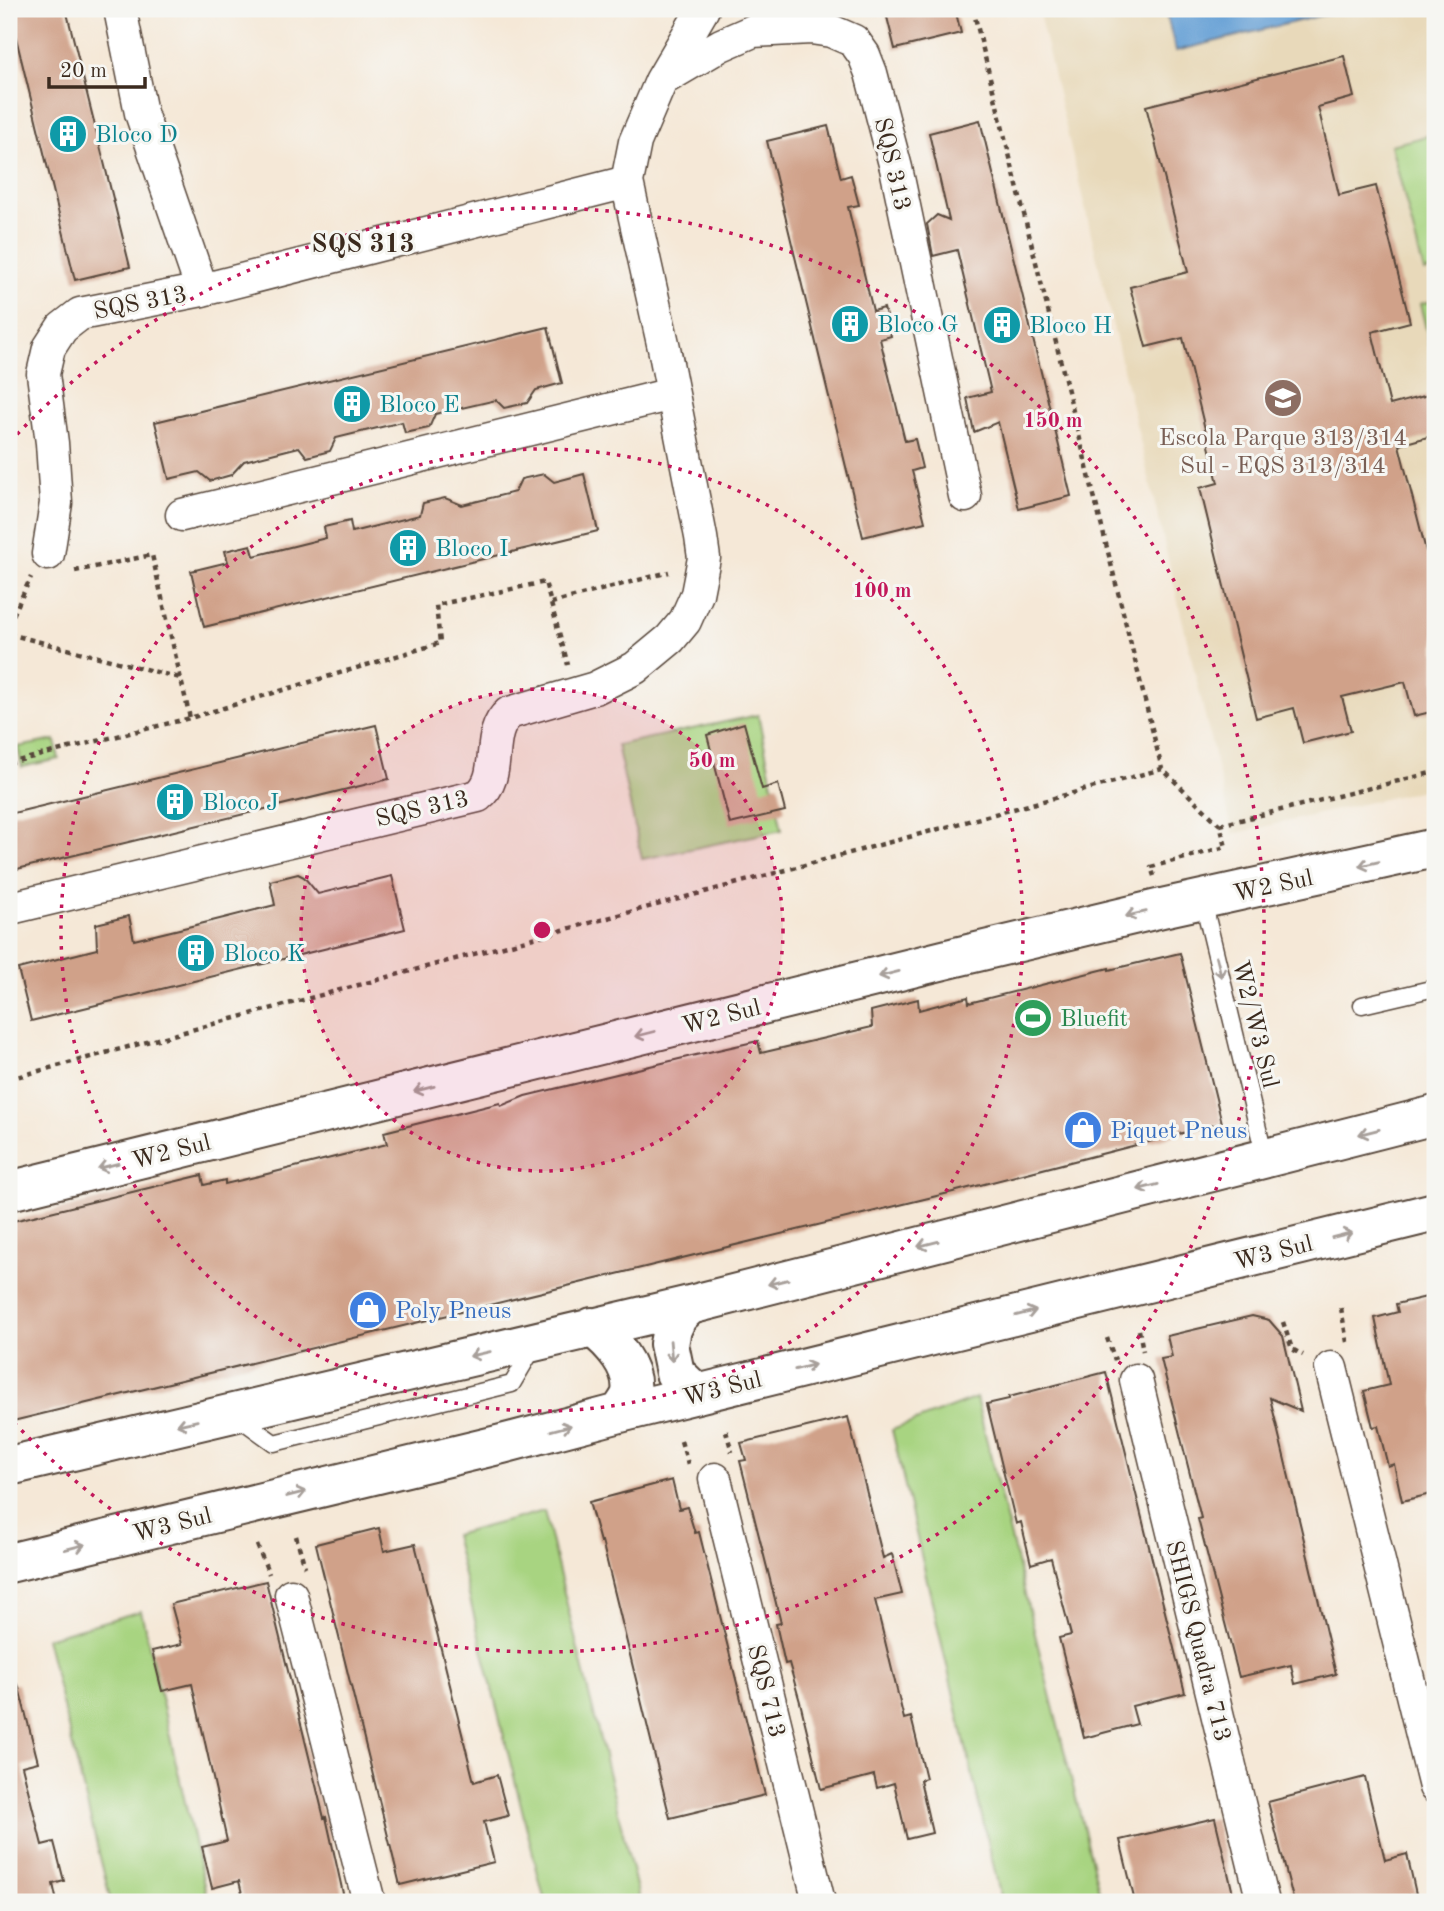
<svg xmlns="http://www.w3.org/2000/svg" width="1444" height="1911" font-family="'Old Standard TT',serif">
<style>
.built{fill:#e8d9ba}
.green{fill:#a8d481;stroke:#727f50;stroke-width:2}
.water{fill:#67a1d6;stroke:#51667a;stroke-width:2}
.building{fill:#d0a189}
.lines{fill:none;stroke-linecap:round;stroke-linejoin:round}
.lane-casing{stroke:#57463a;stroke-width:19}
.street-casing{stroke:#57463a;stroke-width:35}
.secondary-casing{stroke:#57463a;stroke-width:42}
.primary-casing{stroke:#57463a;stroke-width:42}
.path{stroke:#57463a;stroke-width:4.5;stroke-dasharray:5 5;stroke-linecap:butt}
.lane{stroke:#fff;stroke-width:16}
.street{stroke:#fff;stroke-width:32}
.secondary{stroke:#fff;stroke-width:38}
.primary{stroke:#fff;stroke-width:38}
.oneway{stroke:#a79f9a}
.ring{fill:none;stroke:#c2185b;stroke-width:3.5;stroke-dasharray:3.5 7}
.labels{text-anchor:middle;stroke-width:6;stroke-linejoin:round;paint-order:stroke}
.culture-label{font-size:24px;fill:#0d838f;stroke:#f6f6f2;text-anchor:start}
.street-label{font-size:24px;fill:#3b2a1e;stroke:#f6f6f2}
.education-label{font-size:24px;fill:#785e54;stroke:#f6f6f2}
.leisure-label{font-size:24px;fill:#27864d;stroke:#f6f6f2;text-anchor:start}
.shop-label{font-size:24px;fill:#366cbe;stroke:#f6f6f2;text-anchor:start}
.neighbourhood-label{font-size:26px;font-weight:bold;fill:#3b2a1e;stroke:#f6f6f2}
.centre{fill:#c2185b;stroke:#f6f6f2;stroke-width:3.5}
.ring-label{font-size:21px;text-anchor:middle;font-weight:bold;fill:#c2185b;stroke:#f6f6f2;stroke-width:6;stroke-linejoin:round;paint-order:stroke}
</style>
<rect width="100%" height="100%" fill="#f6f6f2"/>
<filter id="ink" filterUnits="userSpaceOnUse"><feTurbulence type="fractalNoise" baseFrequency=".0143" numOctaves="2"/><feDisplacementMap in="SourceGraphic" scale="14" xChannelSelector="R" yChannelSelector="G"/><feConvolveMatrix kernelMatrix="1 2 1 2 8 2 1 2 1" color-interpolation-filters="sRGB"/></filter>
<filter id="wash" filterUnits="userSpaceOnUse"><feTurbulence type="fractalNoise" baseFrequency=".00686" numOctaves="4" result="noise"/><feDisplacementMap in="SourceGraphic" scale="28" xChannelSelector="R" yChannelSelector="G"/><feGaussianBlur stdDeviation="1.57" result="paint"/><feColorMatrix in="noise" values="0 0 0 0 0 0 0 0 0 0 0 0 0 0 0 0 0 1.4 0 .05"/><feComposite in="paint" operator="in"/></filter>
<g filter="url(#wash)">
<rect width="100%" height="100%" fill="#f5e8d7"/>
<!-- built -->
<path class="built" d="M1038 9H1435V787L1233 834Z"/>
<!-- green -->
<path class="green" d="M1435 134V269L1424 272 1391 145Z
M1435 300V365L1420 304Z
M758 715 782 830 642 859 617 745Z
M55 740 59 759 22 767 18 747Z
M976 1398 1102 1902H1002L892 1430Z
M544 1511 640 1902H545L454 1535Z
M141 1611 208 1902H111L46 1638Z"/>
<!-- water -->
<path class="water" d="M1165 9H1334L1335 12 1176 51Z"/>
<g id="blocks">
<!-- building -->
<path class="building" d="M9 9H66L130 267 75 280Z
M885 9H955L961 33 895 49Z
M1344 56 1354 97 1318 107 1339 195 1376 186 1410 322 1372 332 1390 405 1428 395 1435 425V435L1399 445 1426 551 1435 549V711L1414 716 1405 682 1342 697 1351 731 1303 743 1294 708 1256 718 1200 488 1218 483 1183 338 1146 347 1130 287 1188 272 1146 106Z
M980 120 1071 496 1019 509 998 422 974 432 967 398 991 392 957 250 933 256 927 224 937 215 949 220 929 133Z
M828 126 841 178 851 175 859 205 848 207 873 311 884 308 891 336 880 339 905 441 915 439 922 468 912 471 925 522 863 537 767 141Z
M548 327 562 383 536 390 527 403 504 408 496 400 435 414 429 428 405 433 402 422 336 438 330 451 307 457 299 447 244 461 231 475 210 481 199 472 169 479 155 422Z
M544 474 554 482 584 474 598 531 204 627 191 571 228 562 225 551 251 545 254 556 326 538 324 527 350 521 352 532 420 515 423 503 445 498 462 505 515 492 521 479Z
M744 723 762 789 778 784 785 811 730 824 707 735Z
M376 725 389 779 9 871V814Z
M298 874 304 877 318 894 392 876 405 929 31 1021 18 969 97 949 96 924 129 916 134 940 204 923 275 905 270 881Z
M1180 953 1222 1123 953 1192 9 1422V1222L202 1175 204 1185 225 1180V1184L259 1176 387 1144 384 1132 500 1103 501 1106 525 1096 700 1054 758 1041 761 1053 872 1027 871 1011 918 999 919 1010 968 997 969 1003 1109 968V970Z
M1435 1295V1493L1402 1501 1394 1464 1388 1466 1378 1426 1373 1427 1364 1391 1389 1385 1375 1318 1398 1312 1396 1304Z
M1252 1316 1269 1320 1283 1336 1301 1411 1270 1398 1336 1674 1295 1684 1291 1665 1239 1677 1198 1519 1201 1518 1161 1359 1172 1357 1167 1336Z
M1106 1372 1185 1693 1132 1706 1137 1724 1084 1738 1059 1638 1071 1635 1051 1558 1031 1564 1021 1522 1016 1524 987 1404 1009 1399V1397Z
M848 1417 883 1558 892 1554 902 1594 875 1600 904 1719 911 1717 926 1778 920 1780 932 1833 907 1839 894 1783 877 1788 874 1775 821 1789 800 1702 789 1663 785 1664 776 1624 781 1623 740 1461 746 1460 741 1443Z
M672 1480 679 1509 687 1507 695 1533 699 1532 765 1795 670 1818 602 1541 600 1542 589 1502Z
M379 1528 384 1551 415 1544 474 1782 497 1775 508 1816 484 1822 494 1862 400 1885 316 1544Z
M266 1581 324 1818 326 1817 344 1898 320 1902H244L239 1881 212 1888 202 1847 227 1841 192 1684 162 1691 152 1651 182 1644 171 1604Z
M18 1684 38 1762 22 1766 42 1845 54 1842 64 1881 53 1884 57 1902H9V1685Z
M1365 1777 1385 1860 1407 1854 1416 1894 1406 1896 1408 1902H1294L1268 1802Z
M1215 1818 1235 1902H1135L1120 1840Z"/>
</g>
</g>
<g filter="url(#ink)">
<use href="#blocks" fill-opacity="0" stroke="#57463a" stroke-width="2"/>
<g class="lines">
<defs>
<path id="lane" d="M1203 901 1265 1158
M1362 1005 1435 988
M238 1417 274 1443 512 1384 535 1345"/>
<path id="street" d="M120 9 141 113 202 290
M665 78 721 45 753 31 811 28 831 31 854 41 864 55 871 73 896 168 965 496
M182 515 672 394
M48 554 56 503 52 443 43 374 49 348 62 328 80 314 202 290 627 182
M15 907 478 796C504 776 484 735 509 713L595 688 635 668 670 639 685 621 697 594 704 558 701 537 664 348 627 182 635 142 661 81 703 9
M1331 1368 1435 1787
M1136 1380 1263 1902
M715 1479 819 1902
M291 1595 369 1902"/>
<path id="secondary" d="M9 1191 956 957 1162 908 1435 848"/>
<path id="primary" d="M690 1305 678 1316 672 1329 669 1344 675 1373 697 1394
M592 1327C611 1341 635 1367 631 1393 630 1399 623 1407 620 1413
M9 1466 690 1305 1435 1115
M9 1563 502 1444 620 1413 1435 1212"/>
</defs>
<!-- lane casing -->
<use href="#lane" class="lane-casing"/>
<!-- street casing -->
<use href="#street" class="street-casing"/>
<!-- secondary casing -->
<use href="#secondary" class="secondary-casing"/>
<!-- primary casing -->
<use href="#primary" class="primary-casing"/>
<!-- path -->
<path class="path" d="M973 9 1162 769
M75 571 152 555 190 718
M551 603 669 572
M9 624 31 577
M9 634 180 678
M9 763 190 718 440 643 436 605 545 582 568 665
M1220 825 1435 772
M9 1079 1162 769 1220 825 1226 847 1151 867 1154 876
M1341 1308 1347 1342
M1283 1322 1292 1349 1303 1355
M1139 1330 1143 1351
M1107 1338 1115 1360
M726 1431 732 1452
M681 1441 688 1464
M296 1536 305 1567
M257 1545 269 1574"/>
<!-- lane -->
<use href="#lane" class="lane"/>
<!-- street -->
<use href="#street" class="street"/>
<!-- secondary -->
<use href="#secondary" class="secondary"/>
<!-- primary -->
<use href="#primary" class="primary"/>
</g>
<!-- one-way arrows -->
<defs><path id="oneway-shaft" d="M-6 0H5M1.5-3L5.5 0L1.5 3" fill="none" stroke-width="1.6" stroke-linecap="round" stroke-linejoin="round" transform="scale(1.75)"/></defs>
<g class="oneway">
<use href="#oneway-shaft" transform="translate(1369 864) rotate(167)"/>
<use href="#oneway-shaft" transform="translate(1136 914) rotate(167)"/>
<use href="#oneway-shaft" transform="translate(1219 967) rotate(76)"/>
<use href="#oneway-shaft" transform="translate(889 974) rotate(166)"/>
<use href="#oneway-shaft" transform="translate(645 1034) rotate(166)"/>
<use href="#oneway-shaft" transform="translate(424 1089) rotate(166)"/>
<use href="#oneway-shaft" transform="translate(1369 1132) rotate(166)"/>
<use href="#oneway-shaft" transform="translate(108 1166) rotate(166)"/>
<use href="#oneway-shaft" transform="translate(1148 1187) rotate(166)"/>
<use href="#oneway-shaft" transform="translate(1342 1235) rotate(-14)"/>
<use href="#oneway-shaft" transform="translate(928 1244) rotate(166)"/>
<use href="#oneway-shaft" transform="translate(778 1282) rotate(166)"/>
<use href="#oneway-shaft" transform="translate(1026 1313) rotate(-14)"/>
<use href="#oneway-shaft" transform="translate(671 1351) rotate(85)"/>
<use href="#oneway-shaft" transform="translate(480 1354) rotate(167)"/>
<use href="#oneway-shaft" transform="translate(805 1367) rotate(-14)"/>
<use href="#oneway-shaft" transform="translate(187 1423) rotate(167)"/>
<use href="#oneway-shaft" transform="translate(561 1428) rotate(-15)"/>
<use href="#oneway-shaft" transform="translate(296 1494) rotate(-14)"/>
<use href="#oneway-shaft" transform="translate(75 1547) rotate(-14)"/>
</g>
</g>
<!-- distance rings -->
<circle cx="542" cy="930" r="241" fill="#c2185b" fill-opacity=".12"/>
<g class="ring">
<circle cx="542" cy="930" r="241"/>
<circle cx="542" cy="930" r="481"/>
<path d="M10 442A722 722 0 1 1 10 1418"/>
</g>
<!-- icons -->
<defs>
<symbol id="building-disc" viewBox="-11 -11 22 22"><circle r="9.5" fill="#0f9aa8" stroke="#f6f6f2"/><path d="M-4-6H4V6H1V3H-1V6H-4ZM-2.5-4.3h1.7v1.8h-1.7ZM.8-4.3h1.7v1.8H.8ZM-2.5-1h1.7V.8h-1.7ZM.8-1h1.7V.8H.8Z" fill="#fff"/></symbol>
<symbol id="school-disc" viewBox="-11 -11 22 22"><circle r="9.5" fill="#8d6e63" stroke="#f6f6f2"/><path d="M0-5L7-2L0 1L-7-2ZM-4 1L0 2.5L4 1V4Q0 6-4 4Z" fill="#fff"/></symbol>
<symbol id="stadium-disc" viewBox="-11 -11 22 22"><circle r="9.5" fill="#2e9e5b" stroke="#f6f6f2"/><path d="M0-5a6.5 5 0 1 0 0 10a6.5 5 0 1 0 0-10ZM-3.5-1.8h7v3.6h-7Z" fill="#fff"/></symbol>
<symbol id="shop-disc" viewBox="-11 -11 22 22"><circle r="9.5" fill="#3f7fe0" stroke="#f6f6f2"/><path d="M-5-2.5h2.3a2.7 3.5 0 0 1 5.4 0H5L5.5 6h-11ZM-1.5-2.5h3a1.5 2.3 0 0 0-3 0Z" fill="#fff"/></symbol>
</defs>
<g fill-rule="evenodd">
<use href="#building-disc" x="46" y="112" width="44" height="44"/>
<use href="#building-disc" x="828" y="302" width="44" height="44"/>
<use href="#building-disc" x="980" y="303" width="44" height="44"/>
<use href="#school-disc" x="1261" y="376" width="44" height="44"/>
<use href="#building-disc" x="330" y="382" width="44" height="44"/>
<use href="#building-disc" x="386" y="526" width="44" height="44"/>
<use href="#building-disc" x="153" y="780" width="44" height="44"/>
<use href="#building-disc" x="174" y="931" width="44" height="44"/>
<use href="#stadium-disc" x="1011" y="996" width="44" height="44"/>
<use href="#shop-disc" x="1061" y="1108" width="44" height="44"/>
<use href="#shop-disc" x="346" y="1288" width="44" height="44"/>
</g>
<g class="labels">
<!-- culture labels -->
<g class="culture-label">
<text x="95" y="142">Bloco D</text>
<text x="877" y="332">Bloco G</text>
<text x="1029" y="333">Bloco H</text>
<text x="379" y="412">Bloco E</text>
<text x="435" y="556">Bloco I</text>
<text x="202" y="810">Bloco J</text>
<text x="223" y="961">Bloco K</text>
</g>
<!-- street labels -->
<g class="street-label">
<text transform="translate(893 164) rotate(77)" y="8">SQS 313</text>
<text transform="translate(140 302) rotate(-11)" y="8">SQS 313</text>
<text transform="translate(422 808) rotate(-13)" y="8">SQS 313</text>
<text transform="translate(1273 885) rotate(-12)" y="8">W2 Sul</text>
<text transform="translate(721 1016) rotate(-14)" y="8">W2 Sul</text>
<text transform="translate(1256 1024) rotate(76)" y="8">W2/W3 Sul</text>
<text transform="translate(171 1151) rotate(-14)" y="8">W2 Sul</text>
<text transform="translate(1273 1252) rotate(-14)" y="8">W3 Sul</text>
<text transform="translate(722 1388) rotate(-14)" y="8">W3 Sul</text>
<text transform="translate(172 1524) rotate(-14)" y="8">W3 Sul</text>
<text transform="translate(1199 1641) rotate(76)" y="8">SHIGS Quadra 713</text>
<text transform="translate(767 1691) rotate(76)" y="8">SQS 713</text>
</g>
<!-- education labels -->
<g class="education-label">
<text x="1283" y="445">Escola Parque 313/314<tspan x="1283" dy="28">Sul - EQS 313/314</tspan></text>
</g>
<!-- leisure labels -->
<g class="leisure-label">
<text x="1060" y="1026">Bluefit</text>
</g>
<!-- shop labels -->
<g class="shop-label">
<text x="1110" y="1138">Piquet Pneus</text>
<text x="395" y="1318">Poly Pneus</text>
</g>
<!-- neighbourhood labels -->
<g class="neighbourhood-label">
<text x="363" y="252">SQS 313</text>
</g>
</g>
<circle cx="542" cy="930" r="10" class="centre"/>
<g class="ring-label">
<text x="1053" y="427">150 m</text>
<text x="882" y="597">100 m</text>
<text x="712" y="767">50 m</text>
</g>
<!-- margin -->
<rect width="1444" height="1911" fill="none" stroke="#f6f6f2" stroke-width="35"/>
<!-- scale -->
<path d="M49 77v10h96v-10" fill="none" stroke="#3b2a1e" stroke-width="3.5"/>
<text x="60" y="77" font-size="21" fill="#3b2a1e" stroke="#f6f6f2" stroke-width="5" paint-order="stroke">20 m</text>
</svg>
